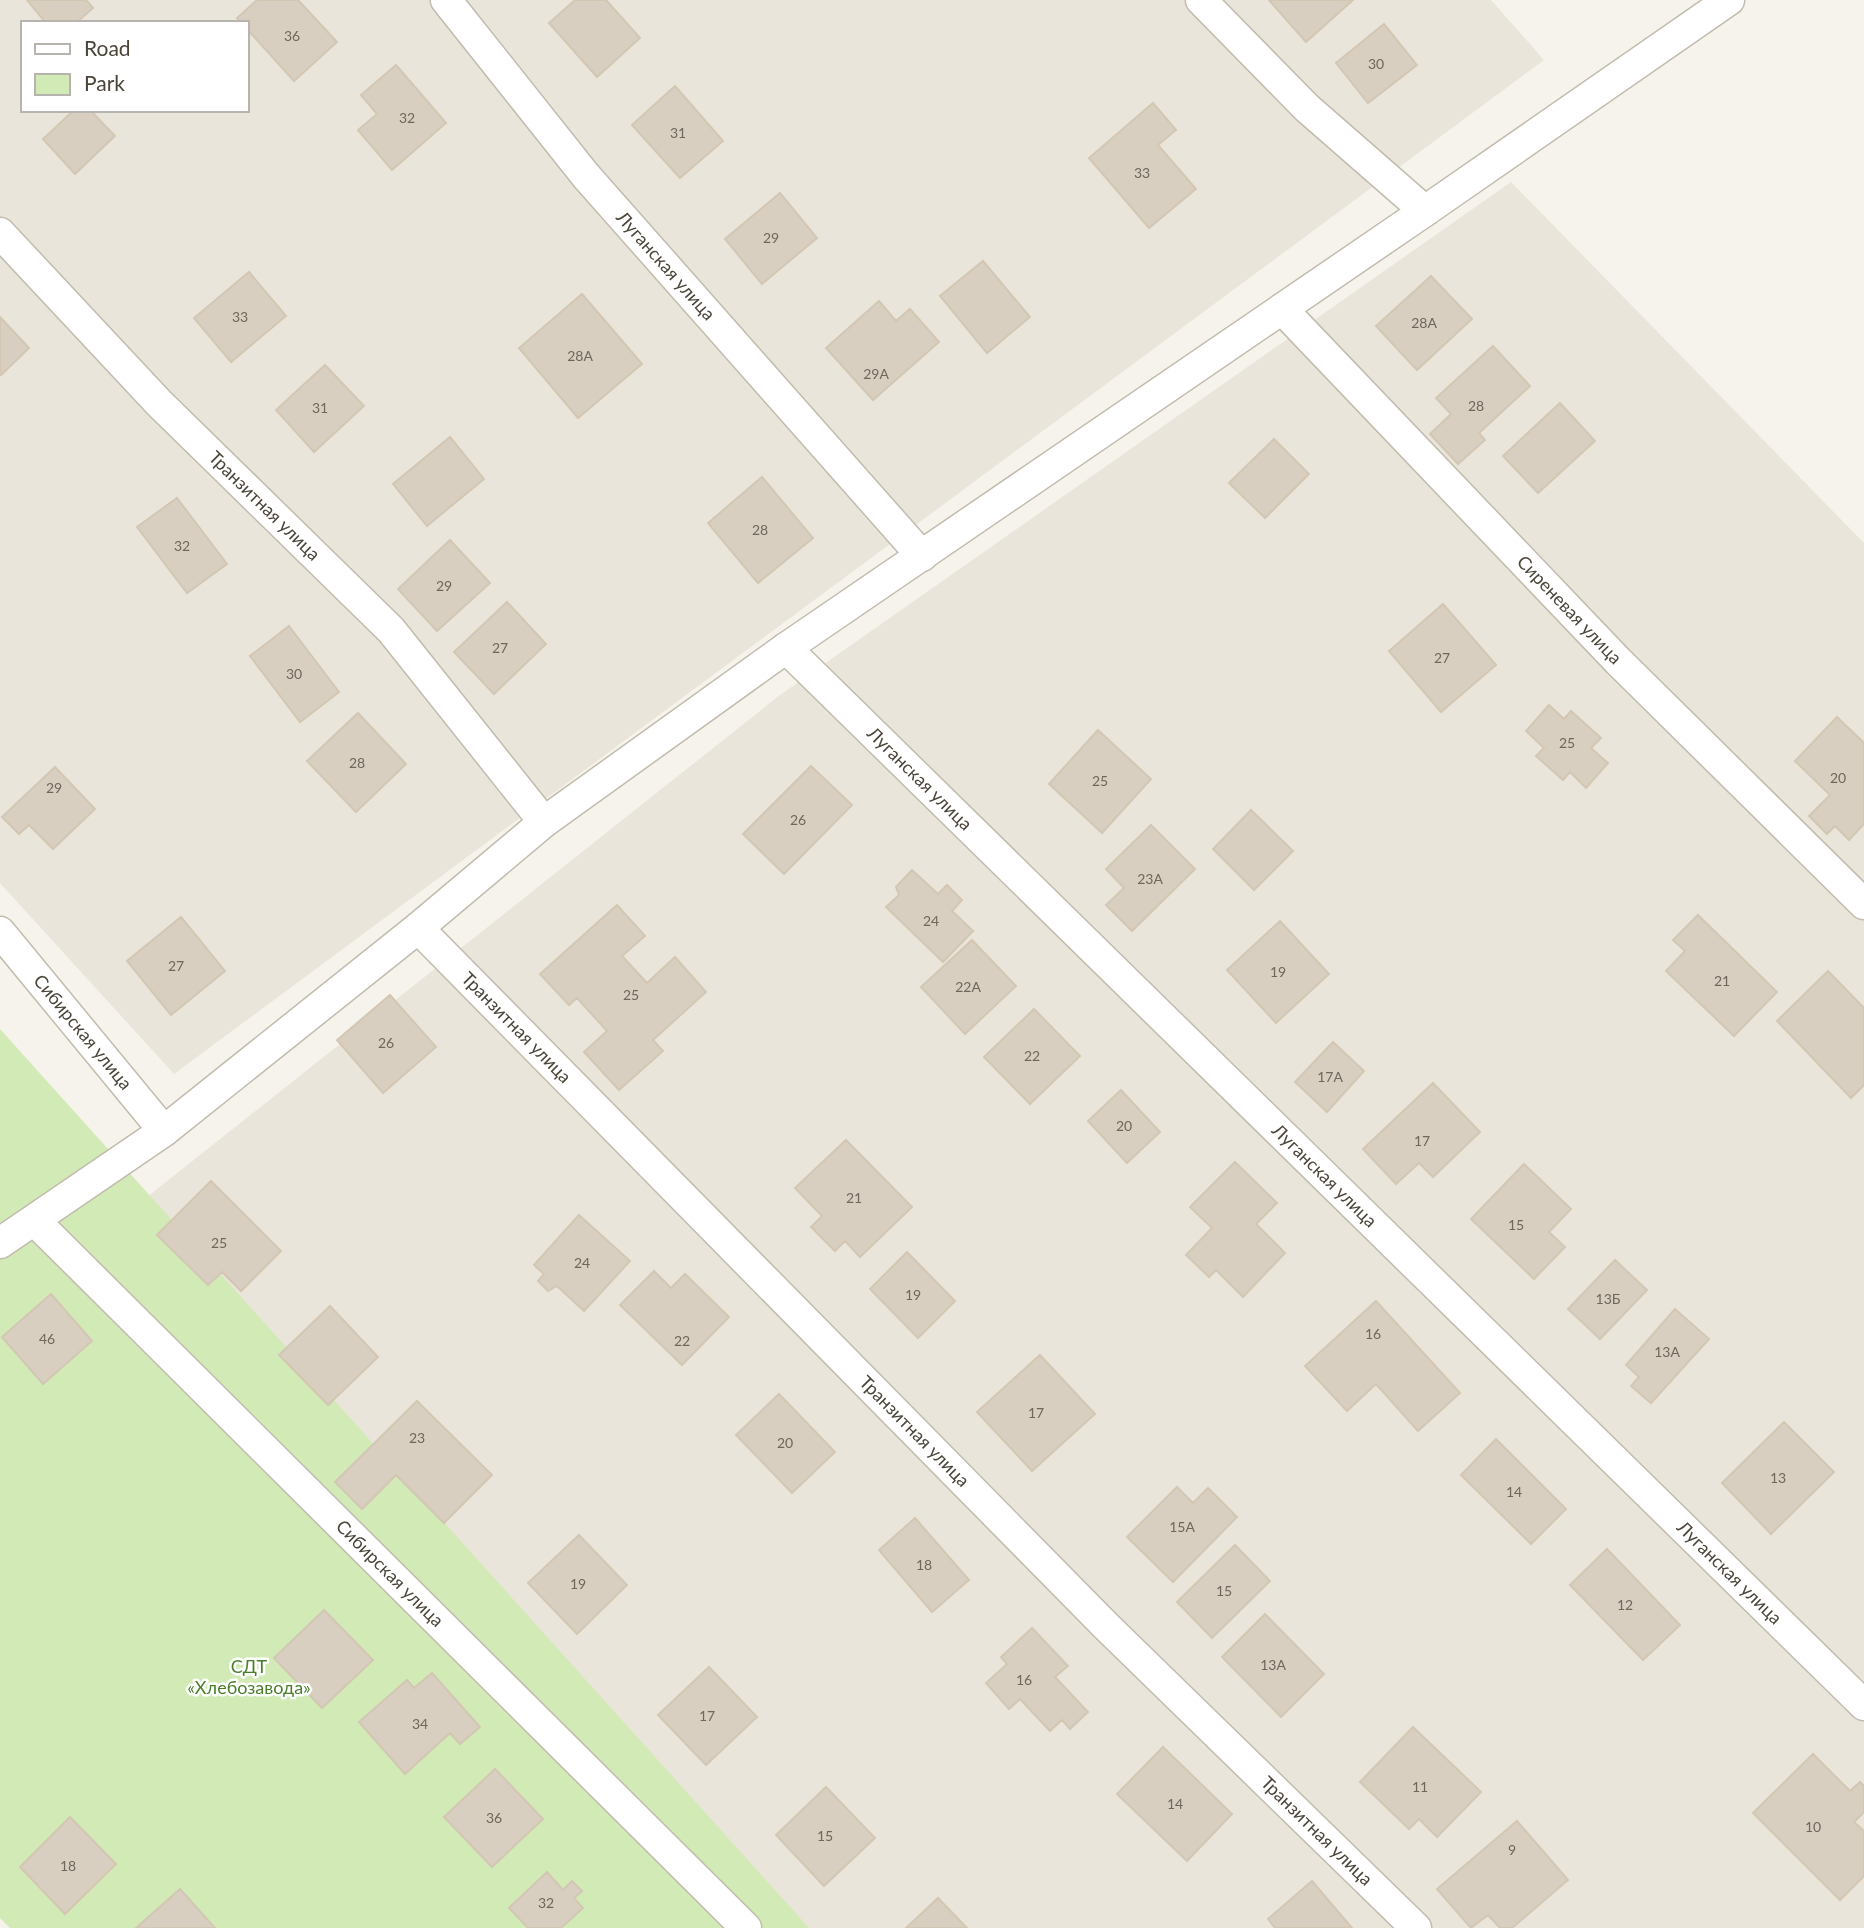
<svg xmlns="http://www.w3.org/2000/svg" width="1864" height="1928" font-family="Lato,sans-serif">
<style>
.residential{fill:#eae5da;fill-rule:evenodd}
.green{fill:#d2eab5}
.building{fill:#d8cfc1;stroke:#d3c7b4;stroke-width:2}
.lines{fill:none;stroke-linecap:round;stroke-linejoin:round}
.street-casing{stroke:#c2bbae;stroke-width:33}
.street{stroke:#fff;stroke-width:30}
.labels{text-anchor:middle;stroke-width:5;stroke-linejoin:round;paint-order:stroke}
.number-label{font-size:14px;fill:#6e675b}
.street-label{font-size:18px;fill:#4b4439;stroke:#fff}
.park-label{font-size:18px;fill:#4a7f2a;stroke:#fff}
</style>
<rect width="100%" height="100%" fill="#f6f3ec"/>
<!-- residential -->
<path class="residential" d="M0 0H1491L1544 60 174 1074 0 883ZM23 23H247V110H23Z
M1511 182 1864 543V1928H802L108 1228 780 695Z"/>
<!-- green -->
<path class="green" d="M0 1029 809 1928H10L0 1918Z"/>
<!-- building -->
<path class="building" d="M27 0H86L93 8 76 23H46Z
M257 0H298L337 42 294 81 247 29V23H241L237 18Z
M575 0H606L640 38 597 77 549 23Z
M1269 0H1353L1306 42Z
M1384 24 1417 65 1368 103 1336 63Z
M396 65 446 123 392 170 358 130 377 114 361 95Z
M675 86 723 141 680 178 632 125Z
M1153 103 1176 130 1158 145 1196 189 1149 228 1089 158Z
M74 110H90L115 136 75 174 43 139Z
M780 193 817 238 762 284 725 239Z
M983 261 1030 317 987 353 940 296Z
M249 272 286 316 231 362 194 318Z
M1431 276 1472 319 1417 370 1376 326Z
M582 294 642 364 578 418 519 348Z
M879 301 896 321 910 309 939 342 873 400 826 348Z
M0 317 29 348 1 375 0 374Z
M1493 346 1530 386 1479 433 1485 440 1458 464 1430 434 1451 414 1436 398Z
M325 365 364 406 314 452 276 410Z
M1560 403 1595 441 1538 493 1503 456Z
M450 437 484 479 427 526 393 484Z
M1274 439 1309 474 1265 518 1229 483Z
M762 477 813 538 758 583 708 523Z
M177 498 227 564 187 593 137 527Z
M450 540 490 583 437 631 398 589Z
M507 602 546 644 494 694 454 652Z
M1443 604 1496 665 1441 712 1389 651Z
M289 626 339 692 300 722 250 656Z
M1549 705 1564 719 1571 711 1601 738 1591 748 1608 763 1586 788 1570 772 1563 780 1536 756 1544 748 1526 731Z
M358 713 406 764 356 812 307 761Z
M1837 717 1864 743V824L1849 840 1835 826 1827 834 1809 816 1830 795 1795 761Z
M1098 730 1151 779 1102 833 1049 784Z
M811 766 852 805 784 874 743 834Z
M55 767 95 809 53 849 29 825 19 834 2 817Z
M1251 810 1293 851 1254 890 1213 849Z
M1151 825 1195 869 1132 931 1106 905 1124 888 1106 869Z
M912 870 938 894 947 885 962 900 952 911 973 931 943 962 886 907 899 895 896 887Z
M617 905 645 936 622 956 647 983 675 957 706 992 653 1040 663 1051 619 1090 584 1052 607 1031 577 998 569 1005 540 974Z
M1698 915 1777 992 1734 1036 1666 971 1685 951 1673 940Z
M181 917 225 971 171 1015 127 961Z
M1280 921 1329 974 1276 1023 1227 970Z
M972 940 1016 986 965 1034 921 987Z
M1828 971 1864 1008V1085L1851 1098 1777 1021Z
M390 995 436 1047 383 1093 337 1040Z
M1034 1009 1080 1056 1030 1104 984 1057Z
M1333 1042 1364 1071 1327 1112 1295 1082Z
M1433 1083 1480 1132 1433 1177 1419 1163 1396 1184 1363 1149Z
M1121 1090 1160 1132 1127 1163 1088 1121Z
M846 1140 912 1207 860 1257 845 1241 835 1251 811 1227 822 1216 795 1188Z
M1235 1162 1277 1203 1256 1224 1285 1253 1243 1297 1216 1270 1209 1277 1186 1255 1212 1228 1190 1207Z
M1524 1164 1571 1209 1549 1232 1565 1247 1534 1279 1471 1219Z
M211 1181 281 1251 241 1291 222 1272 208 1285 157 1235Z
M579 1215 630 1261 584 1311 557 1286 548 1291 538 1281 544 1274 534 1265Z
M907 1252 955 1301 918 1338 870 1289Z
M1615 1260 1647 1290 1600 1339 1568 1309Z
M654 1271 671 1288 685 1274 729 1317 682 1365 620 1305Z
M51 1294 92 1341 43 1384 2 1337Z
M1376 1301 1460 1393 1418 1431 1376 1384 1347 1411 1305 1366Z
M330 1306 378 1357 328 1405 279 1355Z
M1675 1309 1709 1339 1651 1403 1631 1386 1639 1377 1626 1365Z
M1040 1355 1095 1414 1032 1471 977 1412Z
M779 1394 835 1452 792 1493 736 1435Z
M417 1401 492 1475 444 1523 396 1475 362 1509 335 1482Z
M1784 1422 1834 1472 1771 1534 1722 1483Z
M1496 1439 1566 1509 1531 1544 1461 1475Z
M1177 1487 1193 1503 1208 1488 1237 1517 1173 1582 1127 1537Z
M915 1518 969 1580 932 1612 879 1550Z
M579 1535 627 1585 577 1634 528 1583Z
M1235 1545 1270 1581 1212 1638 1177 1602Z
M1607 1549 1680 1625 1643 1660 1570 1585Z
M324 1610 373 1660 322 1708 274 1658Z
M1265 1614 1324 1674 1281 1717 1222 1657Z
M1032 1628 1068 1666 1055 1677 1088 1712 1070 1729 1062 1720 1050 1731 1020 1699 1009 1709 986 1683 1007 1664 1001 1657Z
M709 1667 757 1717 706 1765 658 1715Z
M432 1673 480 1727 460 1744 450 1733 405 1774 359 1722 407 1680 414 1688Z
M1413 1727 1481 1792 1437 1837 1419 1819 1409 1829 1360 1782Z
M1163 1747 1232 1814 1187 1861 1117 1794Z
M1813 1754 1850 1791 1860 1782 1864 1786V1812L1854 1822 1864 1831V1876L1840 1900 1753 1813Z
M495 1769 543 1819 492 1867 444 1817Z
M826 1787 875 1838 824 1886 776 1835Z
M70 1817 116 1864 65 1914 20 1867Z
M1517 1821 1568 1880 1512 1928H1500L1488 1915 1471 1928 1437 1889Z
M547 1872 563 1890 572 1881 582 1891 574 1898 583 1908 561 1928H528L509 1908Z
M1312 1881 1352 1928H1275L1268 1919Z
M180 1889 215 1928H136Z
M938 1898 967 1928H906Z"/>
<g class="lines">
<defs>
<g id="street">
<path id="s1" d="M446 0 586 176 922 556"/>
<path d="M1201 0 1307 108 1425 211"/>
<path id="s2" d="M0 233 159 403 391 630 544 822"/>
<path id="s3" d="M1282 309 1618 661 1864 904"/>
<path id="s4" d="M786 648 1864 1705"/>
<path id="s5" d="M418 928 1106 1626 1416 1928"/>
<path id="s6" d="M0 932 164 1131"/>
<path id="s7" d="M35 1221 746 1928"/>
<path d="M0 1243 164 1131 418 928 544 822 786 648 1425 211 1729 0"/>
</g>
</defs>
<!-- street casing -->
<use href="#street" class="street-casing"/>
<!-- street -->
<use href="#street" class="street"/>
</g>
<g class="labels">
<!-- number labels -->
<g class="number-label">
<text x="292" y="41">36</text>
<text x="1376" y="69">30</text>
<text x="407" y="123">32</text>
<text x="678" y="138">31</text>
<text x="1142" y="178">33</text>
<text x="771" y="243">29</text>
<text x="240" y="322">33</text>
<text x="1424" y="328">28А</text>
<text x="580" y="361">28А</text>
<text x="876" y="379">29А</text>
<text x="1476" y="411">28</text>
<text x="320" y="413">31</text>
<text x="760" y="535">28</text>
<text x="182" y="551">32</text>
<text x="444" y="591">29</text>
<text x="500" y="653">27</text>
<text x="1442" y="663">27</text>
<text x="294" y="679">30</text>
<text x="1567" y="748">25</text>
<text x="357" y="768">28</text>
<text x="1838" y="783">20</text>
<text x="1100" y="786">25</text>
<text x="54" y="793">29</text>
<text x="798" y="825">26</text>
<text x="1150" y="884">23А</text>
<text x="931" y="926">24</text>
<text x="176" y="971">27</text>
<text x="1278" y="977">19</text>
<text x="1722" y="986">21</text>
<text x="968" y="992">22А</text>
<text x="631" y="1000">25</text>
<text x="386" y="1048">26</text>
<text x="1032" y="1061">22</text>
<text x="1330" y="1082">17А</text>
<text x="1124" y="1131">20</text>
<text x="1422" y="1146">17</text>
<text x="854" y="1203">21</text>
<text x="1516" y="1230">15</text>
<text x="219" y="1248">25</text>
<text x="582" y="1268">24</text>
<text x="913" y="1300">19</text>
<text x="1608" y="1304">13Б</text>
<text x="1373" y="1339">16</text>
<text x="47" y="1344">46</text>
<text x="682" y="1346">22</text>
<text x="1667" y="1357">13А</text>
<text x="1036" y="1418">17</text>
<text x="417" y="1443">23</text>
<text x="785" y="1448">20</text>
<text x="1778" y="1483">13</text>
<text x="1514" y="1497">14</text>
<text x="1182" y="1532">15А</text>
<text x="924" y="1570">18</text>
<text x="578" y="1589">19</text>
<text x="1224" y="1596">15</text>
<text x="1625" y="1610">12</text>
<text x="1273" y="1670">13А</text>
<text x="1024" y="1685">16</text>
<text x="707" y="1721">17</text>
<text x="420" y="1729">34</text>
<text x="1420" y="1792">11</text>
<text x="1175" y="1809">14</text>
<text x="494" y="1823">36</text>
<text x="1813" y="1832">10</text>
<text x="825" y="1841">15</text>
<text x="1512" y="1855">9</text>
<text x="68" y="1871">18</text>
<text x="546" y="1908">32</text>
</g>
<!-- street labels -->
<g class="street-label">
<text dy="6" stroke="none"><textPath href="#s1" startOffset="345">Луганская улица</textPath></text>
<text dy="6" stroke="none"><textPath href="#s2" startOffset="380">Транзитная улица</textPath></text>
<text dy="6" stroke="none"><textPath href="#s3" startOffset="416">Сиреневая улица</textPath></text>
<text dy="6" stroke="none"><textPath href="#s4" startOffset="187">Луганская улица</textPath></text>
<text dy="6" stroke="none"><textPath href="#s5" startOffset="140">Транзитная улица</textPath></text>
<text dy="6" stroke="none"><textPath href="#s6" startOffset="130">Сибирская улица</textPath></text>
<text dy="6" stroke="none"><textPath href="#s4" startOffset="754">Луганская улица</textPath></text>
<text dy="6" stroke="none"><textPath href="#s5" startOffset="707">Транзитная улица</textPath></text>
<text dy="6" stroke="none"><textPath href="#s7" startOffset="500">Сибирская улица</textPath></text>
<text dy="6" stroke="none"><textPath href="#s4" startOffset="1321">Луганская улица</textPath></text>
<text dy="6" stroke="none"><textPath href="#s5" startOffset="1274">Транзитная улица</textPath></text>
</g>
<!-- park labels -->
<g class="park-label">
<text x="249" y="1673">СДТ<tspan x="249" dy="21">«Хлебозавода»</tspan></text>
</g>
</g>
<!-- legend -->
<rect x="21" y="21" width="228" height="91" fill="#ffffff" stroke="#b7b4b0" stroke-width="2"/>
<rect x="35" y="44" width="35" height="10" fill="#ffffff" stroke="#b7b4b0" stroke-width="2"/>
<text x="84" y="56" font-size="21" fill="#4b4439">Road</text>
<rect x="35" y="74" width="35" height="21" fill="#d2eab5" stroke="#b7b4b0" stroke-width="2"/>
<text x="84" y="91" font-size="21" fill="#4b4439">Park</text>
</svg>
